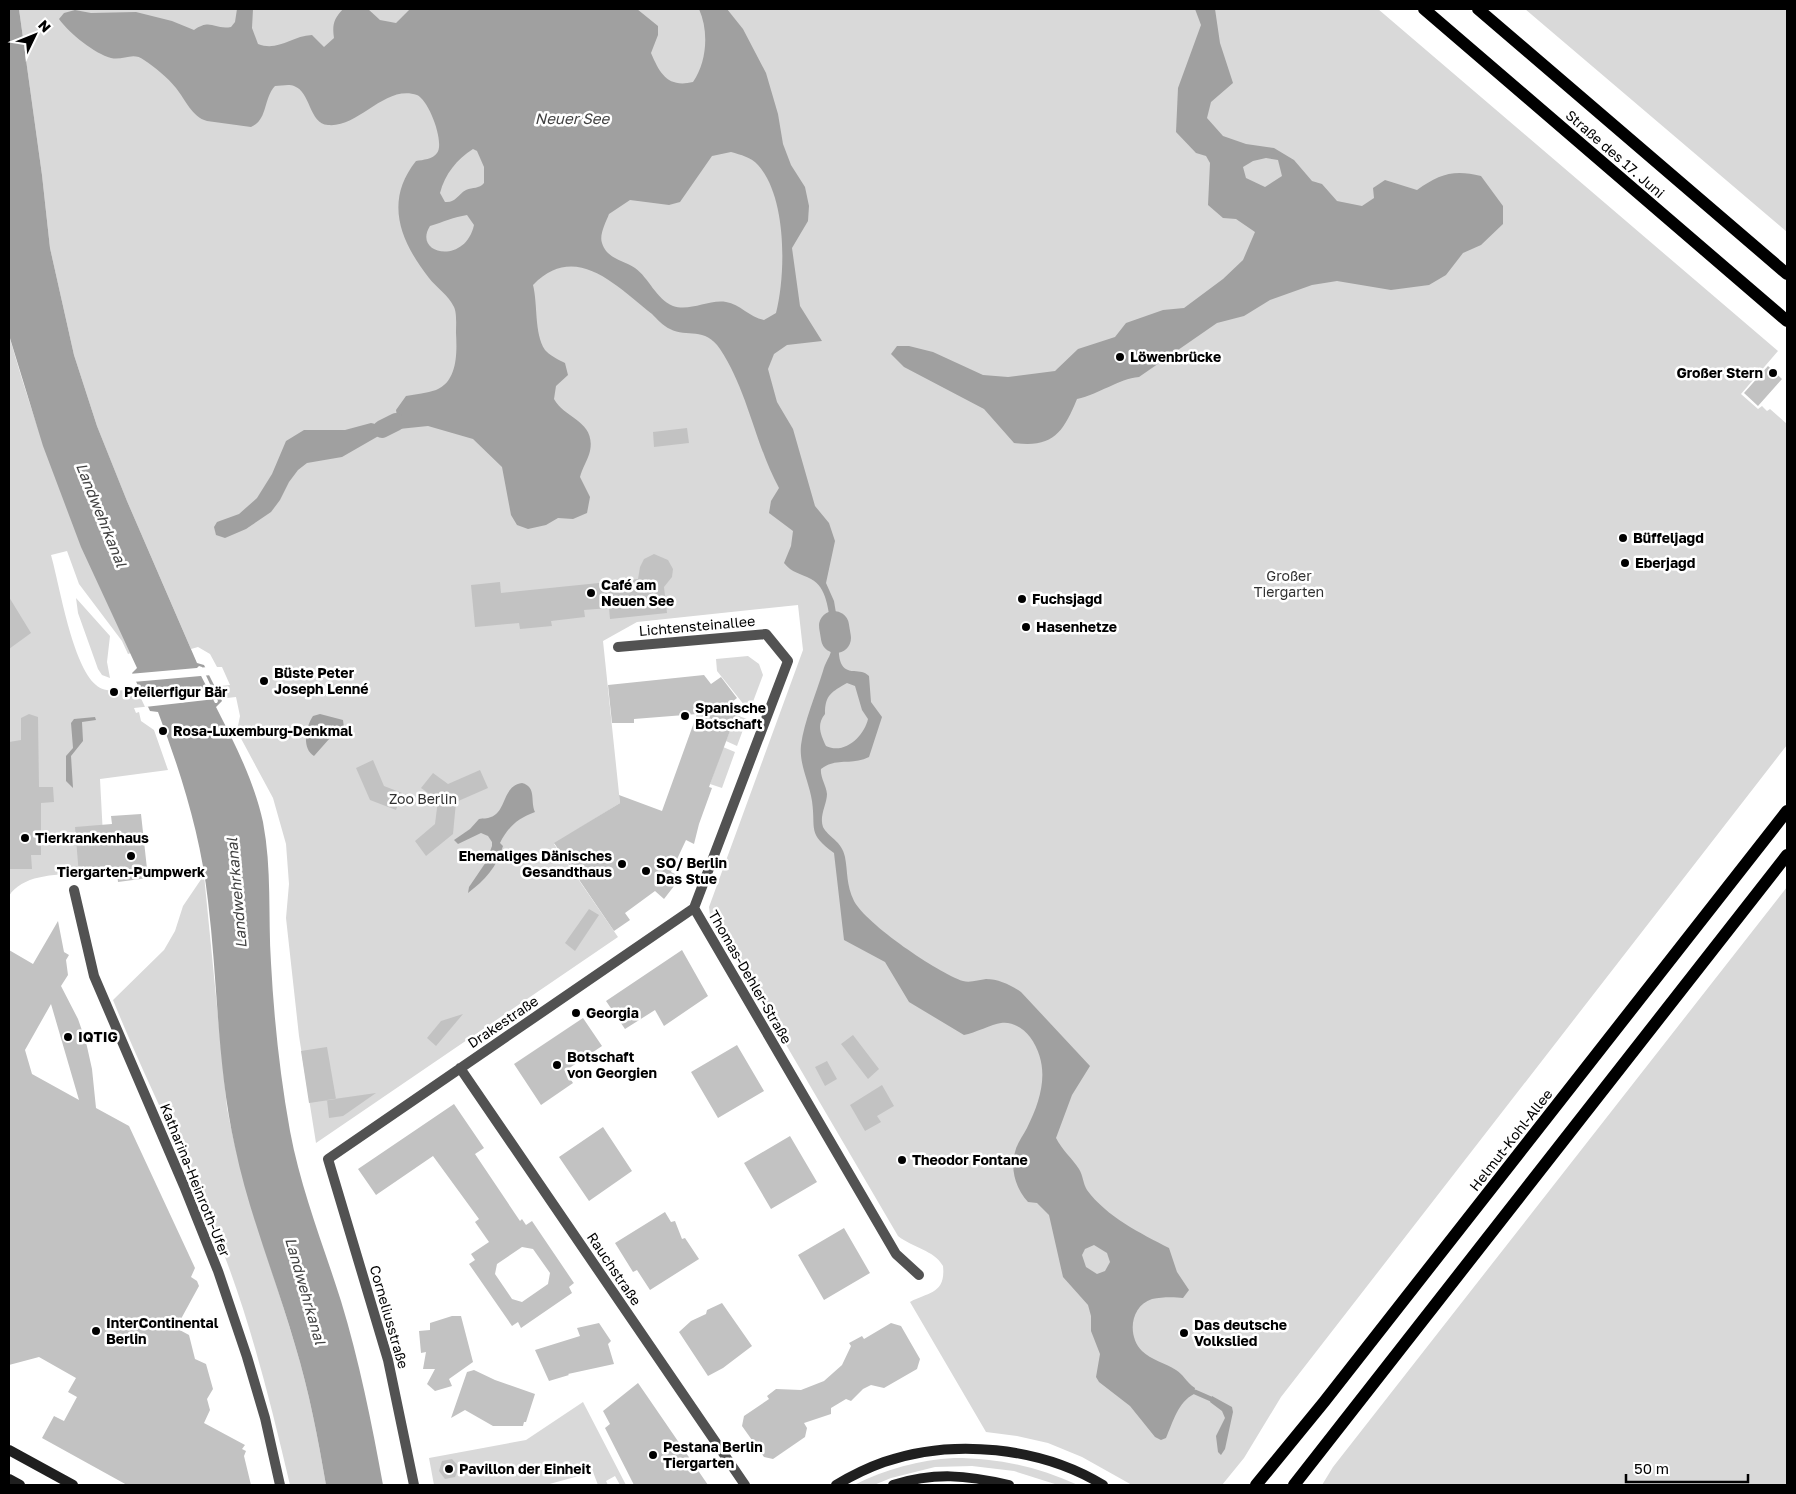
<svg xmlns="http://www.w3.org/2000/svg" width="1796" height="1494" font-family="'Golos Text',sans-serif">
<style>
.green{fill:#d9d9d9}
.water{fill:#a0a0a0;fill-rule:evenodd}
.pier{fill:#fff}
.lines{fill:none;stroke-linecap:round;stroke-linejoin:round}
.stream{stroke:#a0a0a0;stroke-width:5}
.canal{stroke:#a0a0a0;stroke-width:18}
.river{stroke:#a0a0a0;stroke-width:30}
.building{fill:#c2c2c2;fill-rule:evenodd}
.minor{stroke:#525252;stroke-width:10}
.secondary{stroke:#1f1f1f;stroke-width:10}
.primary{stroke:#000;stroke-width:12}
.poi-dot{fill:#000;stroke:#fff;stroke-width:2}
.labels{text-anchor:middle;stroke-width:5;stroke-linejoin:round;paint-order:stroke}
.street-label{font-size:14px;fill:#000;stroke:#fff}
.poi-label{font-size:14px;font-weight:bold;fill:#000;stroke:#fff;text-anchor:start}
.park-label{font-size:14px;fill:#303030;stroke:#fff}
.water-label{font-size:15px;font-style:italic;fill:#414141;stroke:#fff}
</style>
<rect width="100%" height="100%" fill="#fff"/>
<!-- green -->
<path class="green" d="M19 9H1378L1778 351 1741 394 1758 409 1762 406 1767 411 1770 409 1787 424V745L1281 1397 1244 1458 1222 1485H1132L1082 1457 1048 1443 1017 1436 986 1432 910 1302C928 1292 946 1294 943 1266 934 1250 913 1248 898 1236L710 915 709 907 803 650 798 605 637 622 603 641 620 803 554 844 618 937 316 1143 299 1036 286 918 289 884 286 844 273 798 237 731 240 716 236 697 134 708 136 713 139 712 141 721 154 730 168 770 100 779 105 874C76 875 26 869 9 896V335C40 445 81 550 131 653L128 654 122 641 79 584 67 551 51 555C60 587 72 664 96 685 103 692 116 691 125 690L128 695 230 685 222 667H217L210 654 198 647 191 649 127 501 97 426 74 355 50 248 42 175Z
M1525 9H1787V232Z
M76 598 110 636 107 662 110 678 102 675 98 669 78 613Z
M748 656 759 664 763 675 751 707 745 706 717 671 716 659Z
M736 715 747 719 737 746 726 741Z
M723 747 735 752 722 788 710 784Z
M204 875 227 1108C243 1192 271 1264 295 1345 309 1391 318 1438 326 1485H290C270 1400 249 1315 216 1234 184 1155 145 1079 113 1000L164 950 175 931 183 906Z
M1787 887V1485H1322L1333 1467Z
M583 1402 626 1485H620L615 1476 606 1481 608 1485H598L593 1472 546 1485H434L429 1458 526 1440Z
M954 1458C999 1458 1038 1467 1078 1485H1058L1014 1471 972 1466 935 1467 891 1478 874 1485H854C886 1469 919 1460 954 1458Z"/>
<!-- water -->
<path class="water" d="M9 9H19L42 175 50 248 74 355 97 426 127 501 197 663 204 665 222 701 216 707C235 744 254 781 263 822 272 869 268 916 271 963 274 1019 280 1076 290 1131 301 1190 323 1244 341 1301 359 1360 372 1424 383 1485H326C318 1438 309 1391 295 1345 276 1279 249 1214 235 1147 217 1066 218 983 208 901 201 836 181 773 158 712L150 711 132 673 137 668 81 547 43 446 9 335ZM199 666 202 667 218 701 217 703H215L197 668Z
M237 9H253L252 28 258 44C278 52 291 36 312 35L324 47 334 38C332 24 334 19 343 9H368L380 20 396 23 410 9H637L658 26V35L651 53C660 74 668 88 693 82 707 62 709 31 699 9H727L743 29 766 73 778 114 783 144 791 165 805 187 809 206 808 221 792 248 800 306 822 341 787 345 774 354 768 369 777 402 793 429 815 506 829 523 835 541 826 583 834 601 838 625 831 626C828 610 827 587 811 579 800 573 792 573 784 563L791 546 793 531 769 513 771 501 779 488C755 444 748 391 720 349 705 326 687 338 670 329 663 326 657 319 652 314 616 286 576 241 533 285 538 305 534 333 545 350 549 355 559 360 565 363L568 375 556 386 554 399C565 419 596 421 590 451 588 460 582 468 580 477L590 497 587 513 573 519 558 518 546 525 528 529 517 525 511 515 502 467 473 439 428 426 399 429 396 410 406 396C416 394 427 393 436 390 458 381 457 352 456 333 456 326 457 313 454 307 449 296 436 287 429 278 400 241 384 201 416 161 423 160 433 159 437 153 445 143 429 100 417 95 385 84 359 128 328 125 309 124 311 92 294 86 289 84 281 86 275 86 263 99 268 120 251 127L207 121C192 117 185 99 176 88 167 77 156 68 144 60 133 51 123 61 111 58 95 54 69 33 59 19L64 13 75 10 91 13 136 12 172 21 194 30C211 18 214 30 231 27L235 22ZM473 149 477 151 484 167V183C479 189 473 187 466 190 457 195 456 203 445 202L440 193C445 174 457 159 473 149ZM731 152C741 155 751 157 758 165 787 197 786 274 776 313L764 320C749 317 740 304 726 302 709 299 690 312 673 306 656 299 649 278 635 268 623 260 607 259 602 243 599 235 606 222 609 214L630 200 669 205 680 202 712 156ZM467 215 474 225C465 266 412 254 430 226 443 222 454 217 467 215Z
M1195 9H1215L1220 43 1233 83 1211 102 1207 118 1223 136 1246 144 1274 148 1294 160 1312 181 1322 184 1337 201 1362 206 1374 198 1373 188 1385 180 1417 190C1439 174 1454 169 1481 176L1503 206V224L1481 245 1463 253 1446 275 1429 285 1391 290 1337 281 1312 285 1270 300 1244 316 1217 323 1139 377C1118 379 1100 394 1077 399 1063 433 1053 448 1014 443L984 409 904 367 891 354 897 346H909L933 352 983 375 1008 377 1055 371 1078 349 1115 337 1126 323 1163 310 1184 308 1223 279 1243 260 1255 232 1236 219 1223 218 1208 205 1210 163 1206 156 1196 153 1176 132 1178 88 1201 25ZM1266 158 1278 160 1282 176 1265 187 1246 178 1243 167 1253 161Z
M371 423 380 425 382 434 342 457 307 463 298 470 289 482 280 500 271 512 246 529 225 538 216 535 214 527 217 522 239 514 257 498 272 474 286 441 304 430H345Z
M839 638C839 650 836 671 854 671 860 672 864 671 869 676L871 702 882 717 869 757C851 766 836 757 821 769 820 777 826 785 827 794 827 804 819 816 823 827 828 837 842 841 845 857 848 873 846 884 854 901 866 924 938 973 963 981 970 983 979 980 986 979 998 979 1011 985 1021 992L1090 1066 1072 1095 1056 1138C1062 1150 1072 1158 1079 1169 1083 1175 1083 1184 1087 1190 1107 1217 1140 1233 1169 1248L1177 1272 1189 1290 1183 1298C1174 1297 1162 1297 1152 1299 1130 1306 1127 1336 1142 1351 1151 1360 1165 1363 1176 1370 1183 1374 1186 1382 1195 1388L1194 1394C1178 1402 1173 1422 1166 1438L1161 1440 1155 1437 1130 1406 1099 1382 1096 1377 1100 1354 1091 1331V1316L1088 1305 1063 1277 1049 1215 1037 1203 1028 1202C1016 1189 1010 1170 1015 1152 1017 1143 1023 1136 1027 1128 1042 1098 1051 1066 1030 1037 1024 1029 1012 1021 1001 1023 992 1024 975 1033 964 1035L909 1002 885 962 844 940 834 853C807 833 816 830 812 801 809 781 799 765 801 745 804 722 816 694 823 671 828 655 832 658 832 639ZM847 683 855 686 862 710 868 719C864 736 845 755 826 746 821 735 816 725 825 714 825 694 832 692 847 683ZM1094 1245 1107 1253 1110 1262 1105 1271 1097 1274 1086 1267 1082 1255 1085 1249Z
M320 714 343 720 344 728 330 738 314 756C301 748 306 726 313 716Z
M95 717 96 720 82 722 83 741 71 756 73 788 66 781V756L73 748 71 723 74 719Z
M522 783C537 787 530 801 535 812 518 818 508 827 500 843L503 846C497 867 485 880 468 893L469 887 486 862 492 846V842L488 836 481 833 458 844 454 840 470 829 479 819C483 818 487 819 491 817 507 811 502 786 522 783Z
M1212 1396 1232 1407 1233 1412 1225 1449 1221 1455 1218 1452 1216 1436 1225 1418 1222 1411 1210 1402Z"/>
<!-- pier -->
<path class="pier" d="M208 667 212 675 133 682 129 674Z
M218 687 224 698 145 707 139 694Z"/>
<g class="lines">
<!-- stream -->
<path class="stream" d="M1195 1392 1211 1399"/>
<!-- canal -->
<path class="canal" d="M382 429 396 422"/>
<!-- river -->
<path class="river" d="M834 626 836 638"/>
</g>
<!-- building -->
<path class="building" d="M1768 366 1782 379 1758 406 1744 393Z
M687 428 689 443 654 447 653 432Z
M654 554 668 560 673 569 672 577 664 587 667 613 610 619 609 608 584 610 585 617 551 621 552 626 520 629 519 623 475 627 471 585 500 582 501 593 638 579 640 567 644 559Z
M9 597 31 633 9 649Z
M704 675 711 684 721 677 737 698 728 705 736 715 709 787 712 788 699 824 694 844 686 840 671 872 681 877 664 899 655 891 625 913 630 920 614 931 554 843 620 803 619 795 662 811 697 714 634 719V723H612L608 685Z
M29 714 38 717 39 787H53L54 802 41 803V855H31L32 869H9V742L21 740V718Z
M373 760 384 786 402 793 396 810 370 800 356 768Z
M480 770 488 788 456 802 453 834 426 856 415 841 435 824 438 800 421 788 433 773 448 784Z
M141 814 148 878 118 882 117 873 79 875 75 827 112 824 111 816Z
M589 909 599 915 575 951 565 943Z
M58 921 64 952 69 955 66 960 68 975 61 986 78 1019 86 1042 92 1069 96 1108 129 1126 195 1268 191 1277 197 1281 199 1286 176 1328 189 1335 195 1359 206 1364 213 1389 207 1399 210 1410 204 1423 245 1445 242 1449 246 1451 244 1456 251 1485H127L42 1438 54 1416 64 1421 77 1397 68 1392 76 1378 39 1357 9 1365V950L33 964ZM51 1004 79 1100 32 1074 25 1050Z
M682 950 708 996 664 1026 655 1010 625 1029 606 1001Z
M463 1014 436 1046 427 1038 441 1021Z
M583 1018 602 1046 565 1071 573 1083 541 1105 514 1064Z
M853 1035 879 1069 868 1079 841 1044Z
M737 1045 764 1091 718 1118 691 1072Z
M327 1047 336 1099 309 1103 301 1051Z
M827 1061 837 1079 825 1086 815 1067Z
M882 1085 894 1106 877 1116 881 1122 865 1131 850 1105Z
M376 1093 343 1116 329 1118 327 1100Z
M454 1104 484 1148 475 1154 520 1221 522 1219 526 1225 532 1221 574 1283 569 1287 572 1293 521 1328 518 1322 512 1326 469 1264 475 1260 471 1254 489 1242 475 1222 479 1219 433 1156 376 1195 358 1169ZM522 1247 533 1249 550 1273 548 1284 522 1302 512 1299 495 1274 497 1264Z
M603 1127 632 1171 589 1201 559 1157Z
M790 1136 817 1182 771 1209 744 1163Z
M665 1212 671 1222 675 1221 682 1239 685 1238 699 1259 650 1290 637 1270 633 1272 615 1243Z
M844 1228 870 1273 824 1300 798 1255Z
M722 1303 752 1346 723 1368 708 1376 679 1332 691 1321 706 1314 707 1310Z
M452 1316H461L473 1362 449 1379 452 1386 435 1391 427 1384 435 1369H423L426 1352 421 1353 419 1331 430 1330V1323Z
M599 1323 611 1341 608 1344 614 1364 568 1374 569 1375 549 1381 535 1350 580 1336 577 1328Z
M891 1323 901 1326 920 1359 917 1369 884 1388 871 1385 863 1389 851 1401 846 1399 831 1408V1414L804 1423 807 1428 805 1437 773 1459 764 1457 742 1426 744 1416 769 1399 767 1396 776 1389 801 1390 824 1381 842 1365 851 1346 849 1343 862 1336 864 1339Z
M474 1370 495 1380 535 1394 526 1422H524L523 1426H493L465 1410 451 1418 467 1372Z
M638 1383 647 1396 708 1485H634L605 1428 610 1424 603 1411Z
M452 1459 459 1467 455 1477 445 1479 439 1471 442 1461Z"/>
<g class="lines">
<!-- minor -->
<path class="minor" d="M618 647 766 634 788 661 694 908
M74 890 94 976 184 1186 218 1271 247 1357 265 1418 280 1485
M694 908 896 1254 919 1275
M460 1068 745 1485
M414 1485 388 1360 328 1159 694 908"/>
<!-- secondary -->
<path class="secondary" d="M9 1450 73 1485
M9 1479 20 1485
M836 1485C851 1476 867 1468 884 1462 953 1438 1041 1447 1103 1485
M893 1485C935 1472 966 1475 1009 1485"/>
<!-- primary -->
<path class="primary" d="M1424 9 1787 321
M1478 9 1787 274
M1256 1485 1324 1402 1787 811
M1294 1485 1787 855"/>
</g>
<!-- markers -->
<g class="poi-dot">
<circle cx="1120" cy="357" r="5"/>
<circle cx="1773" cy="373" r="5"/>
<circle cx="1623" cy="538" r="5"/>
<circle cx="1625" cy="563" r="5"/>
<circle cx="591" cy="593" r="5"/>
<circle cx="1022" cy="599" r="5"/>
<circle cx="1026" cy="627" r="5"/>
<circle cx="264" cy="681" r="5"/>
<circle cx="114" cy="692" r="5"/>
<circle cx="685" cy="716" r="5"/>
<circle cx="163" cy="731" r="5"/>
<circle cx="25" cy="838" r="5"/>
<circle cx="131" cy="856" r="5"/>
<circle cx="622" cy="864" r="5"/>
<circle cx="646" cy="871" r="5"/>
<circle cx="576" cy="1013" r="5"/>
<circle cx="68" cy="1037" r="5"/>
<circle cx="557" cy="1065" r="5"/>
<circle cx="902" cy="1160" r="5"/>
<circle cx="96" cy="1331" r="5"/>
<circle cx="1184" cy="1333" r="5"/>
<circle cx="653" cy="1455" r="5"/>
<circle cx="449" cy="1469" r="5"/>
</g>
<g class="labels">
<!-- street labels -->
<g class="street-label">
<text transform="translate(1615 154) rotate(41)" y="5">Straße des 17. Juni</text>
<text transform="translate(697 626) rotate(-5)" y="5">Lichtensteinallee</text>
<text transform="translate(750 977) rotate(60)" y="5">Thomas-Dehler-Straße</text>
<text transform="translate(503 1022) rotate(-34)" y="5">Drakestraße</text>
<text transform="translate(1511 1140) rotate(-52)" y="5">Helmut-Kohl-Allee</text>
<text transform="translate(195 1180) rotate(68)" y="5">Katharina-Heinroth-Ufer</text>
<text transform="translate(614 1269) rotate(56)" y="5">Rauchstraße</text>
<text transform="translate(389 1317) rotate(74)" y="5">Corneliusstraße</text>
</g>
<!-- poi labels -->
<g class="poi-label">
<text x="1130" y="362">Löwenbrücke</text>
<text x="1763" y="378" text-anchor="end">Großer Stern</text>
<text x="1633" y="543">Büffeljagd</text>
<text x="1635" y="568">Eberjagd</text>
<text x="601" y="590">Café am<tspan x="601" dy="16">Neuen See</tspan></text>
<text x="1032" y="604">Fuchsjagd</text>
<text x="1036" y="632">Hasenhetze</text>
<text x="274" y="678">Büste Peter<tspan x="274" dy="16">Joseph Lenné</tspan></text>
<text x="124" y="697">Pfeilerfigur Bär</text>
<text x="695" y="713">Spanische<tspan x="695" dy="16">Botschaft</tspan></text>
<text x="173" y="736">Rosa-Luxemburg-Denkmal</text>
<text x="35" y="843">Tierkrankenhaus</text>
<text x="612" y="861" text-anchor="end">Ehemaliges Dänisches<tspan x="612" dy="16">Gesandthaus</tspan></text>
<text x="656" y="868">SO/ Berlin<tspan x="656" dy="16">Das Stue</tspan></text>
<text x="131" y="877" text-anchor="middle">Tiergarten-Pumpwerk</text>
<text x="586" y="1018">Georgia</text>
<text x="78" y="1042">IQTIG</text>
<text x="567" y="1062">Botschaft<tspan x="567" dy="16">von Georgien</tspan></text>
<text x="912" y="1165">Theodor Fontane</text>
<text x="106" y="1328">InterContinental<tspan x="106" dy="16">Berlin</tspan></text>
<text x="1194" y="1330">Das deutsche<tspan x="1194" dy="16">Volkslied</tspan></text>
<text x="663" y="1452">Pestana Berlin<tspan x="663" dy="16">Tiergarten</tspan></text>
<text x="459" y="1474">Pavillon der Einheit</text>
</g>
<!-- park labels -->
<g class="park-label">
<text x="1289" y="581">Großer<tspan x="1289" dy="16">Tiergarten</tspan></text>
<text x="423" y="804">Zoo Berlin</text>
</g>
<!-- water labels -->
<g class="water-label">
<text x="572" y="124">Neuer See</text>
<text transform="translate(101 515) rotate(68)" y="5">Landwehrkanal</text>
<text transform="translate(237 893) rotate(-95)" y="5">Landwehrkanal</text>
<text transform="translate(305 1291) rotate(74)" y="5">Landwehrkanal</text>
</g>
</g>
<!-- border -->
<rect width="1796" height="1494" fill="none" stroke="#000000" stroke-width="20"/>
<!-- north arrow -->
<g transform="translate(35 35) rotate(47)" stroke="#ffffff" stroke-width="4" paint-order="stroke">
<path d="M0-4L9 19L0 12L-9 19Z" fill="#000000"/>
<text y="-8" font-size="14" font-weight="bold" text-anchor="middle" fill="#000000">N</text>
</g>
<!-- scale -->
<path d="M1626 1474v8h122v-8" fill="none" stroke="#000000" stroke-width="2.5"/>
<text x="1634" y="1474" font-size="15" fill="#000000" stroke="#ffffff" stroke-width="4" paint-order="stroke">50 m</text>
</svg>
